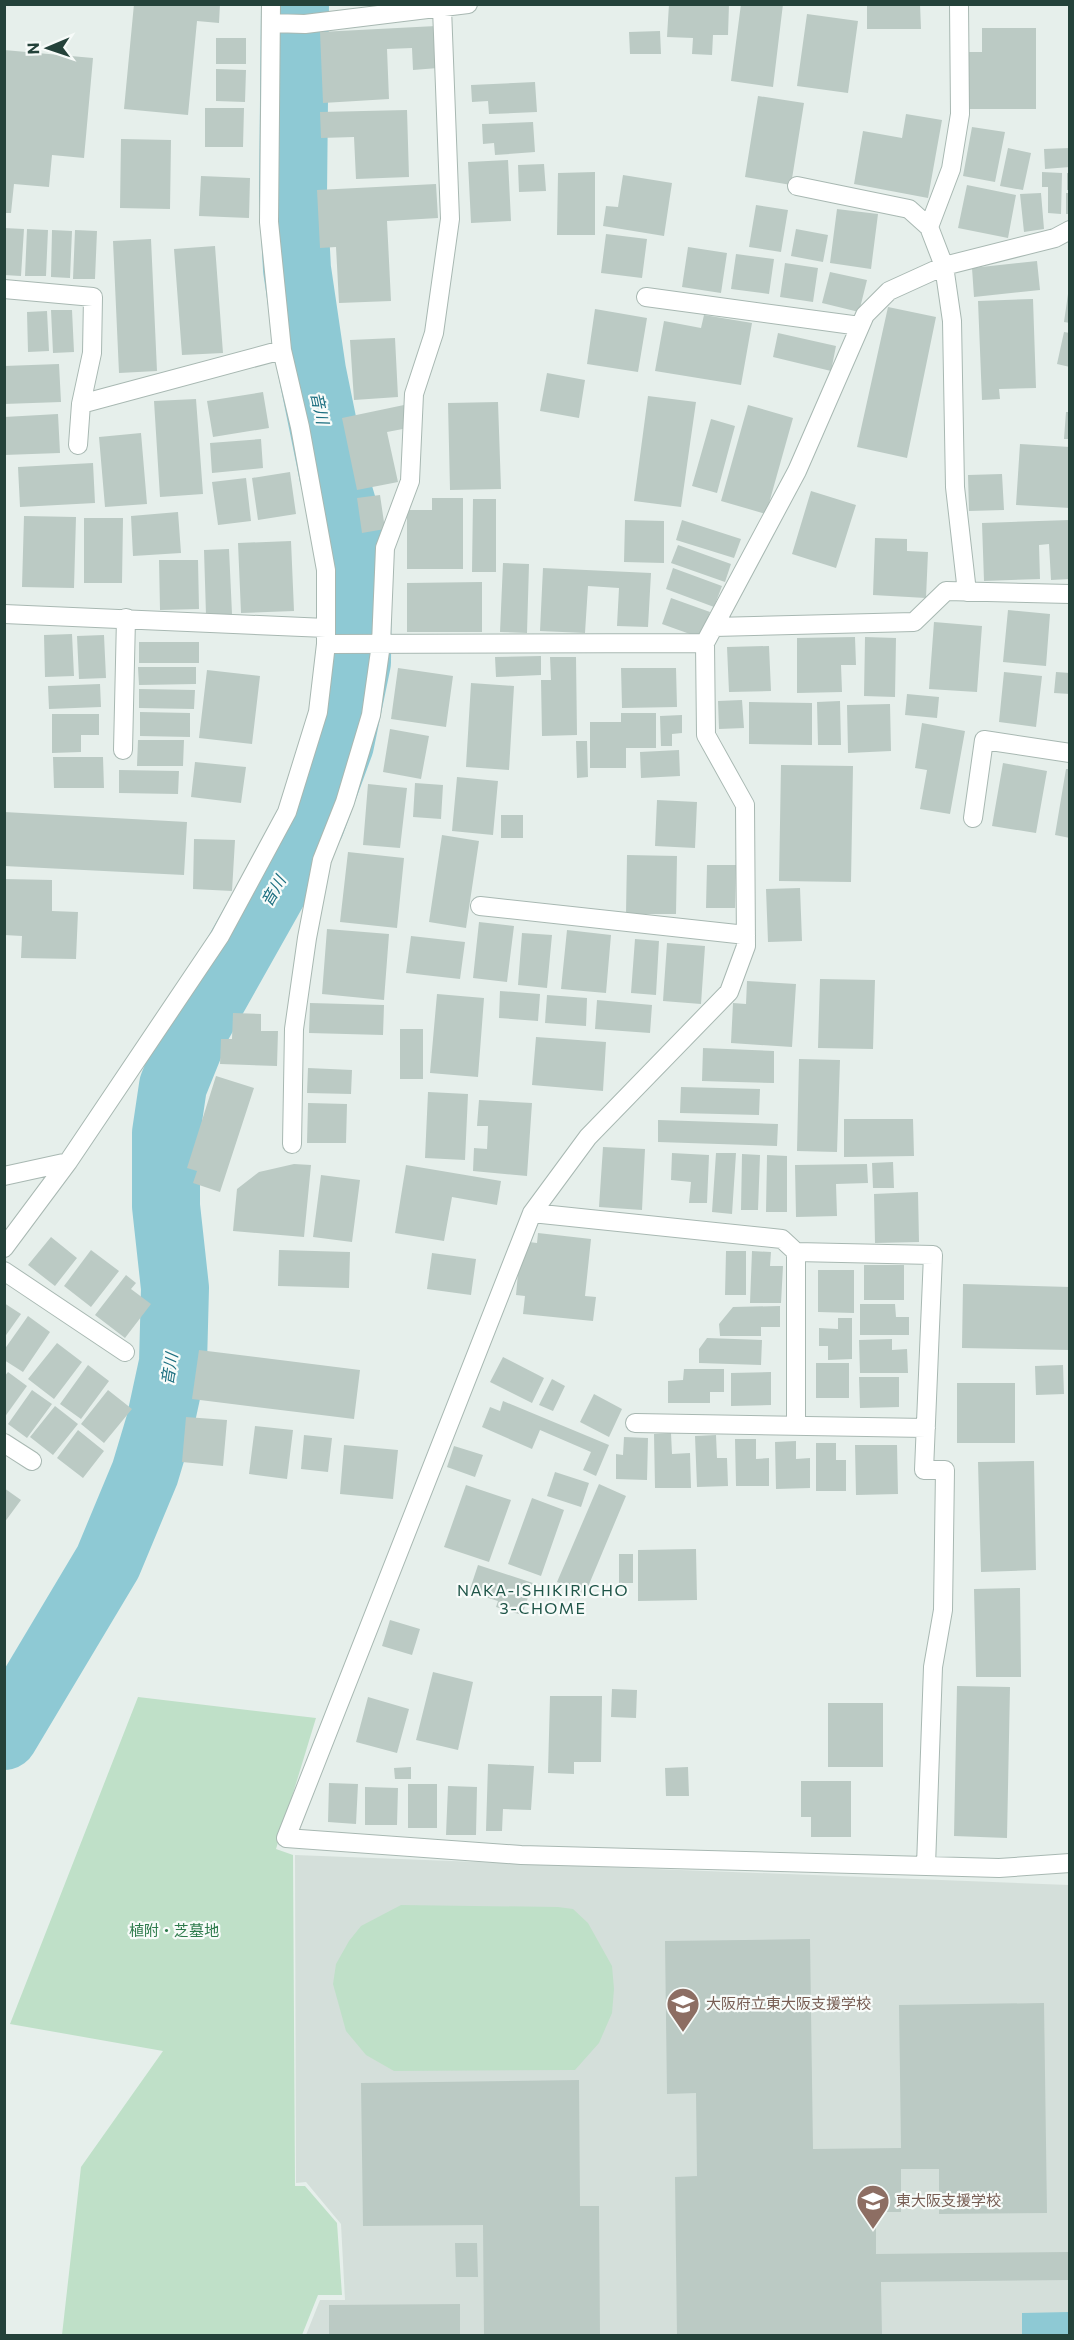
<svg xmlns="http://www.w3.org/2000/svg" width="1074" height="2340" font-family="Commissioner,'Noto Sans JP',sans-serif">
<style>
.built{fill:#d4dfda}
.green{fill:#bfe0c8}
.water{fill:#8ec9d4}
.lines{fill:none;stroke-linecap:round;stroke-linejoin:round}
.river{stroke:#8ec9d4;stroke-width:68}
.building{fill:#bbcac4}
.minor-casing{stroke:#a8b8b2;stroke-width:20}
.minor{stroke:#fff;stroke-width:18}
.labels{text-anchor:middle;stroke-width:4.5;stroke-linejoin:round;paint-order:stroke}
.park-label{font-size:15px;fill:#2d7a4b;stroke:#f7fbf9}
.education-label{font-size:15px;fill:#785e54;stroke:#f7fbf9;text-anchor:start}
.water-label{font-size:16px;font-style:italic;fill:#1c6f80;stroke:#f7fbf9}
.neighbourhood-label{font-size:16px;letter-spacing:1.5px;fill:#1f5548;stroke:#f7fbf9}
</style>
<rect width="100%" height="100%" fill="#e6efeb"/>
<!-- built -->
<path class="built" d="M295 1855 1069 1885V2335H306L320 2300H345L341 2224 306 2182 296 2183Z"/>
<!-- green -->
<path class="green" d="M138 1697 316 1718 276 1849 293 1855 295 2186H305L337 2223 342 2295H318L302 2335H62L81 2167 163 2051 10 2024Z
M401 1905 558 1907 573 1909 588 1923 612 1966 614 1989 612 2013 599 2043 575 2070 394 2071 366 2055 346 2031 333 1984 336 1964 349 1941 361 1926Z"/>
<!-- water -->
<path class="water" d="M1069 2312V2335H1022V2313Z"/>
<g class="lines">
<!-- river -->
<path class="river" d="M4 1736 108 1562 145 1473 160 1423 173 1363 175 1288 166 1206V1133L173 1086 198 1024 311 823 340 744 357 662 358 558 333 474 312 371 297 269 293 195 295 4"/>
</g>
<!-- building -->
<path class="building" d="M134 4H220L219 23 197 21 188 115 124 109Z
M669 4H729L728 35H713L712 55 692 54 693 38 667 37Z
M741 4H783L773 87 731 81Z
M867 4H920L921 29H867Z
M807 14 858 21 848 93 797 86Z
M436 26 438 68 413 70 412 48 387 49 389 99 323 103 320 32Z
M982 28H1036V109H968V52H982Z
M660 31 661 54H630L629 32Z
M216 38H246V64H216Z
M4 50 93 58 84 158 52 155 49 187 14 184 11 213H4Z
M216 69 246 70 245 102 216 101Z
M535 82 537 112 489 114 488 101 472 102 471 85Z
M758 96 804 103 791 185 745 177Z
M205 108H244L243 147H205Z
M407 110 409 177 356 179 354 137 321 138 320 112Z
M906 114 942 120 928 198 854 184 863 131 902 138Z
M533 122 535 152 495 155 494 143 483 144 482 124Z
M972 127 1005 132 995 182 963 176Z
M121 139 171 140 170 209 120 208Z
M1008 148 1031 153 1023 190 1000 186Z
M1070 148V167L1045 169 1044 149Z
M508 160 511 221 471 223 468 162Z
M544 164 546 191 519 192 518 165Z
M595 172V235H557L558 173Z
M1042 172 1062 173 1061 214 1048 213V187H1042Z
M1067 173H1070V190H1067Z
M623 175 672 183 664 236 603 226 606 206 618 207Z
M201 176 250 178 249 218 199 216Z
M436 184 438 218 387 221 391 301 339 303 336 247 320 248 317 190Z
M967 185 1016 195 1008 238 958 228Z
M1041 193 1044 229 1024 232 1020 194Z
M1066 193H1070V214H1066Z
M756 205 788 210 781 252 749 247Z
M837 209 878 214 871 269 830 263Z
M4 228 24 229 21 276 4 275Z
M27 229 48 230 46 276H25Z
M796 229 828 235 823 262 791 256Z
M52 230 72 231 70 278 51 277Z
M75 230 97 231 95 279H73Z
M606 234 647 239 642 278 601 273Z
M151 239 157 371 119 373 113 241Z
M215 246 223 353 182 355 174 249Z
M688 247 727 253 721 293 682 287Z
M736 254 774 259 769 294 731 289Z
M1037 261 1040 290 974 297 972 268Z
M785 263 818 268 813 302 780 297Z
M830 272 867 280 859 312 822 303Z
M1068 294H1070V323L1064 322Z
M1033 299 1036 388 999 389 1000 399 982 400 978 301Z
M888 307 936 317 907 458 857 447Z
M595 309 647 318 638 372 587 364Z
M51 310H72L74 352 53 353Z
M47 311 49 351 28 352 27 312Z
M704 315 752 323 741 385 655 371 664 321 701 328Z
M1064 332 1070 333V367L1057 364Z
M778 333 836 346 831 371 773 357Z
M395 338 398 397 354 400 350 340Z
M59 364 61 402 4 404V366Z
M547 373 585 380 579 418 540 411Z
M263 392 269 428 213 437 207 401Z
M648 396 696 402 681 507 634 501Z
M196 399 203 494 160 497 154 401Z
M498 402 501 489 450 490 448 403Z
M404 405 408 428 387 432 398 482 357 490 342 418Z
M748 405 793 418 766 514 721 501Z
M1066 412H1070V439H1064Z
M58 414 60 453 4 455V417Z
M711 419 735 426 717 493 692 486Z
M141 433 147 504 105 507 99 437Z
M261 439 263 468 212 473 210 443Z
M1020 444 1070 447V508L1016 505Z
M93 463 95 503 20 507 18 467Z
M290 472 296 514 258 520 252 478Z
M1002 474 1004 510 969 511 968 475Z
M246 478 251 521 218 525 212 482Z
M811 491 856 505 836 568 792 554Z
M380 495 385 529 362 533 357 498Z
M432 498H463V569H407V510H432Z
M473 499H496V572H472Z
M178 512 181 553 133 556 131 516Z
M24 516 76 517 74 588 22 587Z
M84 518H123L122 583H84Z
M625 520 664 521V563L624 562Z
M682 520 741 539 734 558 676 540Z
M1070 520V579L1051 580 1049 544 1039 545 1040 579 984 581 982 523Z
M875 538 907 539V551L928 552 926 598 873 595Z
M291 541 294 611 241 613 238 543Z
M678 545 731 564 725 582 671 563Z
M229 549 232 614 206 615 204 550Z
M159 560H198L199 609 160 610Z
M503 563 529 564 527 633 500 632Z
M543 568 651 573 648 627 617 626 619 588 588 586 585 633 540 631Z
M673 568 722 586 714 607 666 589Z
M482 582V632H407V583Z
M671 598 710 612 701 638 662 624Z
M1008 610 1050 614 1046 666 1003 662Z
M934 622 982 626 977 692 929 689Z
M72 634 74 676 45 677 44 635Z
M104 635 106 678 79 679 77 636Z
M855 637 856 665H841L842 692 797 693V638Z
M865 637 896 638 895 697 864 696Z
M139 642H199V663H139Z
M769 646 771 691 729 692 727 647Z
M541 656V675L496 677 495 657Z
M550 657H576L577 735 542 736 541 680H551Z
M138 667H196V684L139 685Z
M398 668 453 676 446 727 391 719Z
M621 668H676L677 707 622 708Z
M207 670 260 676 252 744 199 738Z
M1004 672 1042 676 1036 727 999 722Z
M1056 672 1070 673V694L1054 693Z
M471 683 514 686 509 770 466 767Z
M100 684 101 707 49 709 48 686Z
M139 689 195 690 194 709 139 708Z
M907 694 939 697 937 718 905 715Z
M742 700 744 728 719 729 718 701Z
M840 701 841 745H818L817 702Z
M749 702 812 703V745L749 744Z
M890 704 891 751 848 753 847 705Z
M140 712 190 713V737L140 736Z
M621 713H656V748H626V768H590V722H621Z
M52 714H99V735H81V752L52 753Z
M682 715V733L672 734V746H661L660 716Z
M922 723 965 731 950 814 920 809 927 770 915 768Z
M390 729 429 736 421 779 383 772Z
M138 740H184L183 766H137Z
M576 741H587L588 777 577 778Z
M679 750 680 776 641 778 640 752Z
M53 757H103L104 788H54Z
M195 762 246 767 241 803 191 797Z
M1003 763 1047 771 1036 833 992 826Z
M781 765 853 766 851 882 779 881Z
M1066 769H1070V838L1055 835Z
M119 770 179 771 178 794 119 793Z
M457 777 498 781 493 835 452 831Z
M415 783 443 785 441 819 413 817Z
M368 784 407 788 400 848 363 845Z
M657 800 697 802 695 848 655 846Z
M4 812 187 822 184 875 4 866Z
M501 815H523V838H501Z
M442 835 479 841 466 928 429 922Z
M194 839 235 840 232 891 193 889Z
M348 852 404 858 397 928 340 922Z
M627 855 677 856 676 914H626Z
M707 865H736L735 908H706Z
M4 879 52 880V911L78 912 76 959 21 958 22 936 4 935Z
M800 888 802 941 768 942 766 889Z
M479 922 514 926 507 982 473 978Z
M327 929 389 934 384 1000 322 994Z
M567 930 611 935 606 993 561 989Z
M522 933 552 935 547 988 518 985Z
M411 936 465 942 460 979 406 973Z
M635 939 659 941 656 995 631 993Z
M667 943 705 946 701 1004 663 1001Z
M820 979 875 980 873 1049 818 1048Z
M747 981 796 984 792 1047 731 1043 733 1003 746 1004Z
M500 991 540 994 538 1021 499 1018Z
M437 994 484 998 478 1077 430 1073Z
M547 995 587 998 586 1026 545 1023Z
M597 1000 652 1005 650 1033 595 1029Z
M310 1003 384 1005 383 1035 309 1033Z
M233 1013 261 1014V1031H278L277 1066 220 1064 221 1039H232Z
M400 1029H423V1079H400Z
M536 1037 606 1042 603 1091 532 1085Z
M703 1048 774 1051V1083L702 1081Z
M799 1059 840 1060 837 1152 797 1151Z
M308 1068 352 1070 351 1094 307 1093Z
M216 1076 254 1088 220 1192 193 1183 197 1171 187 1168Z
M681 1087 760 1089 759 1115 680 1113Z
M428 1092 468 1094 465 1160 425 1158Z
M479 1100 532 1103 527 1176 473 1171 474 1148 487 1149 488 1126H477Z
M308 1103 347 1104 346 1143H307Z
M844 1119H913L914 1156 844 1157Z
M658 1120 778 1124 777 1146 658 1142Z
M603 1147 645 1149 642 1210 599 1207Z
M672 1153 709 1155 707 1203H689L691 1182 671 1180Z
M716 1153H736L732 1214 712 1212Z
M742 1154 760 1155 758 1210H741Z
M767 1155 787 1156V1212H766Z
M893 1162 894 1188H873L872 1163Z
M294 1164 311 1165 304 1237 233 1231 237 1189 259 1172Z
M867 1164 868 1183 836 1184 837 1216 796 1217 795 1165Z
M406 1165 501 1181 497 1205 452 1197 444 1241 395 1233Z
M321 1175 360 1180 352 1242 313 1237Z
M918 1192 919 1242 875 1243 874 1194Z
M538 1233 591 1239 585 1296 596 1297 593 1321 523 1314 525 1296 516 1295 521 1241 537 1243Z
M51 1237 77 1258 55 1286 28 1265Z
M91 1250 119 1271 91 1307 64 1286Z
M279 1250 350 1252 349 1288 278 1286Z
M726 1251H746V1295H725Z
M752 1251 771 1252 770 1266H783L781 1303H750Z
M432 1253 476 1259 471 1295 427 1289Z
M864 1265H904V1300H864Z
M818 1270H854V1313L818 1312Z
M126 1275 136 1283 131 1289 151 1304 125 1338 95 1315Z
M963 1284 1070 1287V1350L962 1348Z
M4 1303 21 1314 4 1338Z
M860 1304H895L896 1317H909V1335H860Z
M780 1306V1327H761V1336H720L719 1324 733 1307Z
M28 1316 50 1332 23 1372 4 1360V1350Z
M838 1318H852V1359L828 1360V1346H819V1328L838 1329Z
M707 1338 762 1340 761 1365 699 1363V1349Z
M892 1339V1350L907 1349 908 1373H860L859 1340Z
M57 1343 82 1362 54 1399 28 1379Z
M199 1350 360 1370 354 1419 192 1399Z
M503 1357 544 1378 532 1403 490 1382Z
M816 1363H849V1398H816Z
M88 1365 109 1381 81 1419 60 1404Z
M1063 1365 1064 1394 1036 1395 1035 1366Z
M684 1369H724V1392H710V1403H668V1381L683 1380Z
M8 1372 27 1386 4 1418V1377Z
M771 1372V1405L731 1406V1373Z
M859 1377H899V1407L860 1408Z
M552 1379 565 1386 553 1411 539 1405Z
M957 1383H1015V1443H957Z
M32 1390 52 1404 27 1438 8 1424Z
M108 1390 132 1409 104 1443 81 1424Z
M594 1394 622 1409 609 1437 580 1422Z
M503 1401 609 1445 596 1476 583 1470 591 1452 540 1430 532 1449 482 1427 490 1407 500 1411Z
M55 1406 78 1424 53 1455 30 1437Z
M186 1417 227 1420 223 1466 182 1462Z
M255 1426 293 1430 287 1479 249 1474Z
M78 1430 104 1451 83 1478 57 1458Z
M671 1433 672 1454 690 1453 691 1488H655L654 1434Z
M304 1435 332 1438 328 1472 301 1469Z
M716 1435 717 1458H727L728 1486 697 1487 695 1436Z
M624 1437 648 1438 647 1480 616 1479V1454L623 1455Z
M735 1439H756V1459L769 1458V1486H736Z
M796 1441V1459L810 1458V1488L776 1489 775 1442Z
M816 1443H836V1460H846V1491H816Z
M344 1445 398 1450 393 1499 340 1494Z
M855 1445H897L898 1494 856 1495Z
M454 1446 483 1455 475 1477 447 1467Z
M1034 1461 1036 1570 981 1572 978 1462Z
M555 1472 589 1483 581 1507 547 1496Z
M599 1484 626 1496 585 1594 557 1582Z
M466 1485 511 1500 489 1562 444 1547Z
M4 1488 21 1500 4 1523Z
M532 1498 564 1510 541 1576 508 1564Z
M696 1549 697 1600 638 1601V1550Z
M619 1554H633V1583H619Z
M478 1565 533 1583 522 1615 496 1607 498 1601 469 1592Z
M1020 1588 1021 1677H976L974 1589Z
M390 1620 420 1629 412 1655 382 1646Z
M433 1672 473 1682 458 1750 416 1740Z
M957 1686 1010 1687 1007 1838 954 1836Z
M612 1689 637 1690 636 1718 611 1717Z
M550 1696H602L601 1762H574V1774L548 1773Z
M368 1697 409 1709 397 1753 356 1742Z
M828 1703H883V1767H828Z
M488 1764 534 1766 531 1810 503 1809 502 1831H486Z
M411 1767V1779H395L394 1768Z
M688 1767 689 1796H666L665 1768Z
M801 1781H851V1837H811V1817H801Z
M329 1783 358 1784 356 1824 328 1822Z
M408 1784H437V1828H408Z
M448 1786 477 1787 476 1835H446Z
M365 1787 398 1788 397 1825H365Z
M810 1939 813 2149 901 2148 899 2005 1044 2003 1047 2213 939 2214V2169H901V2212H876V2254L1070 2252V2280L881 2282 882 2336H677L675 2177 697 2176 696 2093 667 2094 665 1941Z
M579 2080 580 2206H599L600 2336H484L483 2225 363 2226 361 2083Z
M455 2243H477L478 2277H456Z
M460 2304V2336H329V2305Z"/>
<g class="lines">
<defs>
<path id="minor" d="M271 23 305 24 468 4
M797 186 909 209 929 227 944 266 952 321 955 487 967 592
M929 227 951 169 960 114 959 4
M1070 230 1055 238 944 266 889 291 865 315 797 471 705 643 706 735 745 805 746 946 729 992 588 1137 532 1213 286 1838 521 1855 999 1868 1070 1863
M4 289 93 297 92 353 81 404 78 445
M646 297 860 326
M81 404 282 350
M4 614 326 628
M714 627 914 622 946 591 1070 594
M326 644 705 643
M123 750 126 618
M973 818 984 740 1070 753
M480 906 746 935
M292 1144 294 1029 307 938 322 860 345 802 371 715 381 644 385 548 410 481 414 394 434 333 450 219 442 8
M4 1176 68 1162
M532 1213 782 1239 796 1252V1426
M4 1248 68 1162 220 936 287 812 318 712 326 644V570L300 427 282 350 269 222 271 4
M796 1252 933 1255 924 1470H945L943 1610 933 1667 926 1866
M4 1271 125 1352
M635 1423 926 1428
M4 1443 32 1461"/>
</defs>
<!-- minor casing -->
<use href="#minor" class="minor-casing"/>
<!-- minor -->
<use href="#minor" class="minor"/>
</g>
<!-- icons -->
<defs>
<symbol id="school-pin" viewBox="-11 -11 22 30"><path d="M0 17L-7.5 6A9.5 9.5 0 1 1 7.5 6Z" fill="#8d6e63" stroke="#f7fbf9"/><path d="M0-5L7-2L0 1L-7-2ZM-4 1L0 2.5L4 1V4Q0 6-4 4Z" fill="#fff"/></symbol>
</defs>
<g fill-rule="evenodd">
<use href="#school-pin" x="664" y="1985" width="38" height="52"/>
<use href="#school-pin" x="854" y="2182" width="38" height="52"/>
</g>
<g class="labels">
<!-- park labels -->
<g class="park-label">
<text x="174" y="1936">植附・芝墓地</text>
</g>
<!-- education labels -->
<g class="education-label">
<text x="706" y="2009">大阪府立東大阪支援学校</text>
<text x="896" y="2206">東大阪支援学校</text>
</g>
<!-- water labels -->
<g class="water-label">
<text transform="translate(320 408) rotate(78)" y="6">音川</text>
<text transform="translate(273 891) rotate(-60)" y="6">音川</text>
<text transform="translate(169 1369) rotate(-81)" y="6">音川</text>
</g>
<!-- neighbourhood labels -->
<g class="neighbourhood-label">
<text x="543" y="1596">NAKA-ISHIKIRICHO<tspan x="543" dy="18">3-CHOME</tspan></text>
</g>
</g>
<!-- border -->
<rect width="1074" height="2340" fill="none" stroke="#24423a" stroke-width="12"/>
<!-- north arrow -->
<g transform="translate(48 48) rotate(268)" stroke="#f7fbf9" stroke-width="4.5" paint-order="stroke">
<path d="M0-4.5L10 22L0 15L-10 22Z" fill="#24423a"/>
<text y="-9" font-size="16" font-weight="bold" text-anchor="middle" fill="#24423a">N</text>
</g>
</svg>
